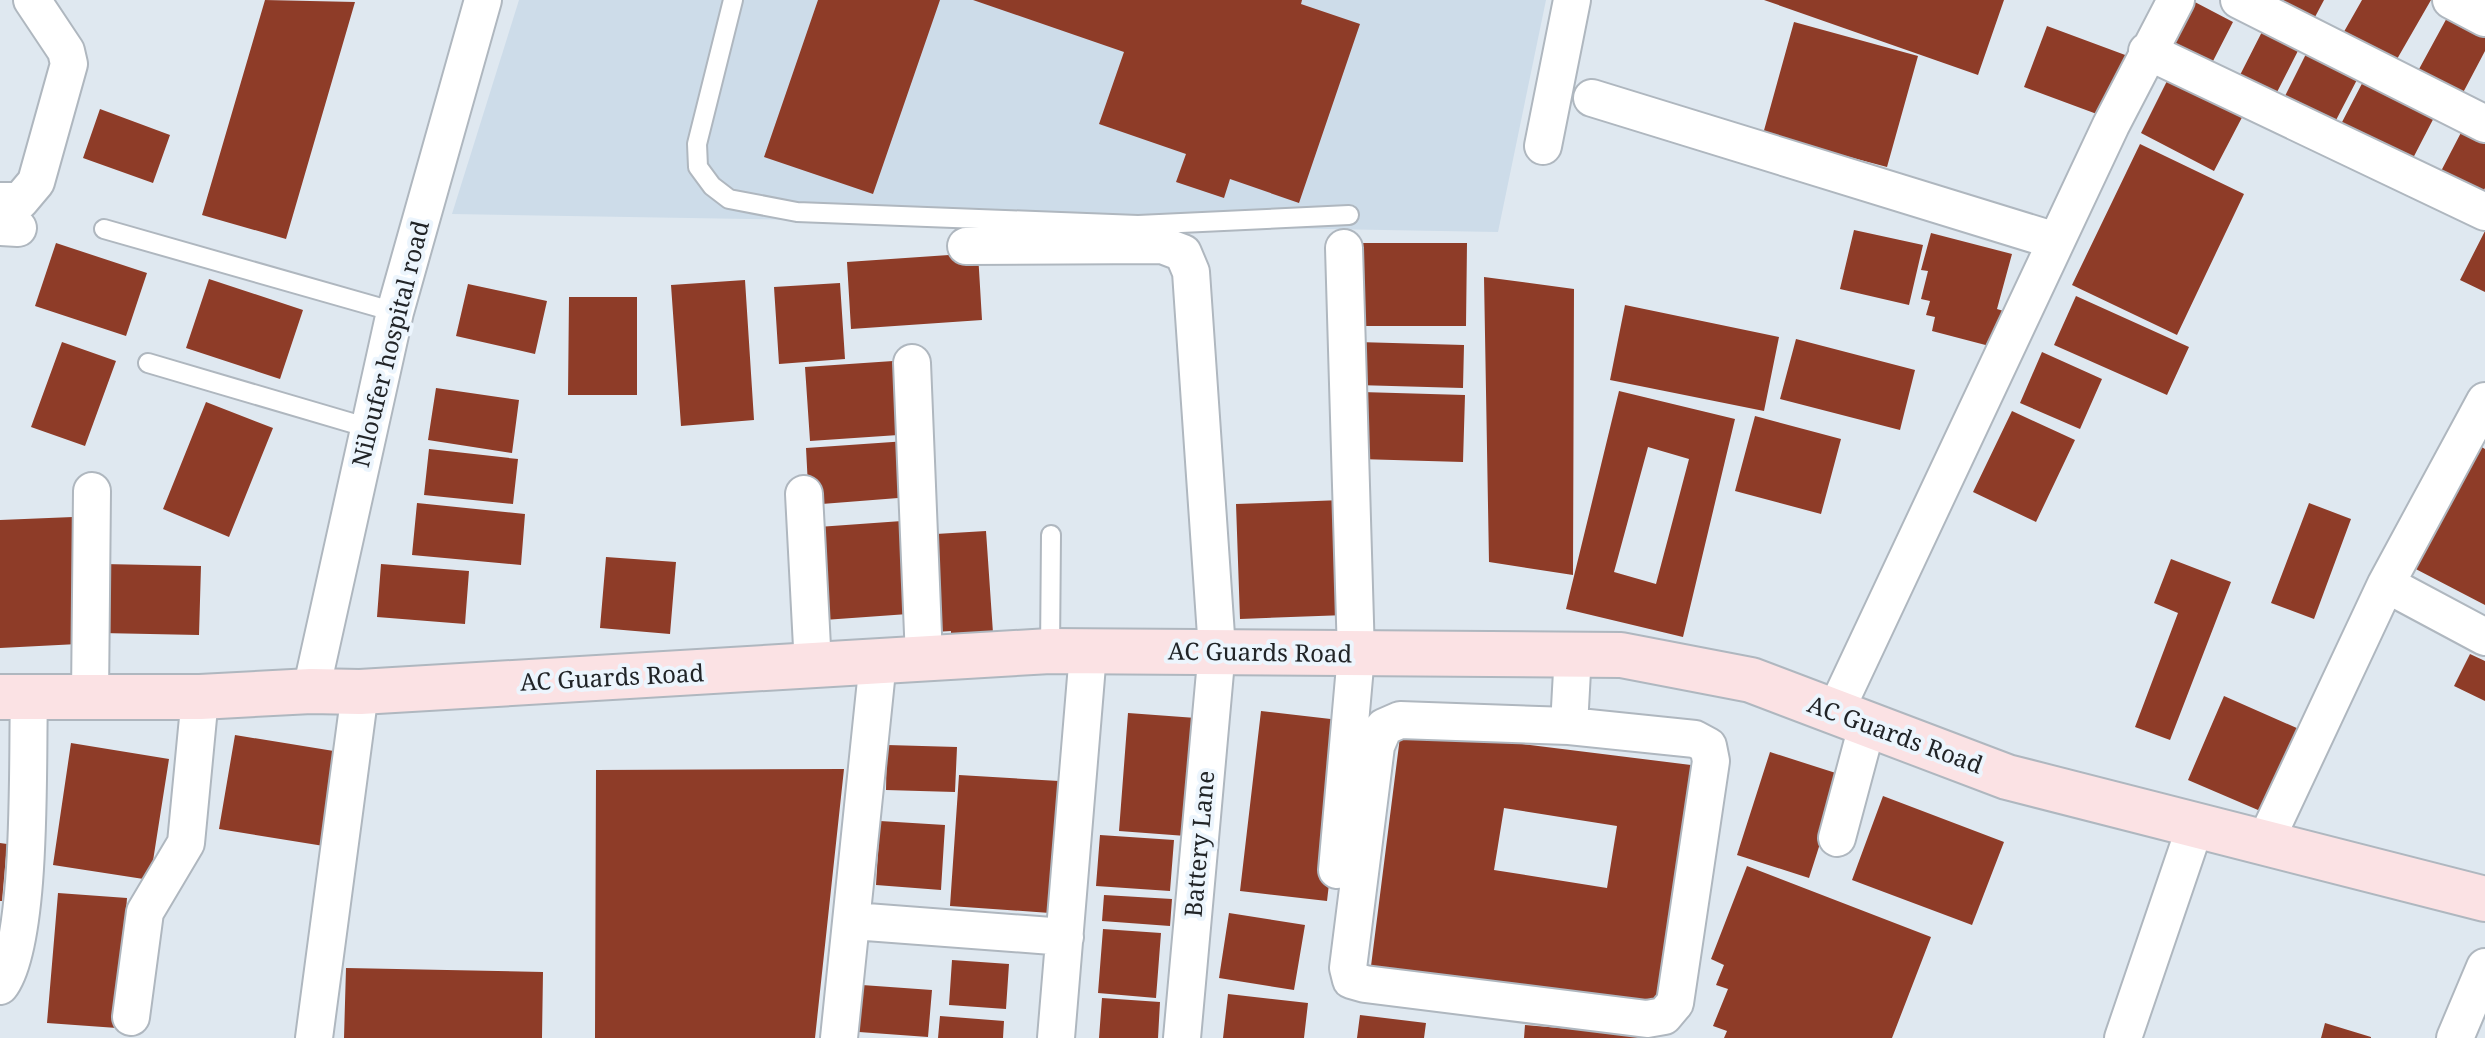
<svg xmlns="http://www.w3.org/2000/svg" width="2485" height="1038" font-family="'Noto Serif',serif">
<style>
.built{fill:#cddce9}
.building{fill:#8e3c28;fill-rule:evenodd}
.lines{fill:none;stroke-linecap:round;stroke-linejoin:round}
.lane-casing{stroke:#afb7bf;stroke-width:22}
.street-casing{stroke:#afb7bf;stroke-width:40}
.secondary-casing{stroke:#afb7bf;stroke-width:48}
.lane{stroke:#fff;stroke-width:18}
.street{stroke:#fff;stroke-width:36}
.secondary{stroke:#fbe2e4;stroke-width:44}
.labels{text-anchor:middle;stroke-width:8;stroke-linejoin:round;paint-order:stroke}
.street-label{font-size:24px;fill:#212427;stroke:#ecf5fd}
</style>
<rect width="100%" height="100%" fill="#dfe8f0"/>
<!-- built -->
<path class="built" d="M519 0H1546L1498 232 452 214Z"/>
<!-- building -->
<path class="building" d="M265 0 355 2 286 239 202 215Z
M818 0H940L873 194 764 157Z
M973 0H1302L1301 4 1360 24 1299 203 1230 179 1224 198 1176 182 1186 154 1099 124 1124 52Z
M1764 0H2004L1978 75Z
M2191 0 2233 22 2212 63 2169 41Z
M2266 0H2324L2307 32Z
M2362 0H2431L2389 73 2337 44Z
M2455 3 2485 19V51L2456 106 2412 82Z
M2269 18 2305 37 2274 98 2238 79Z
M1794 22 1918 56 1887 167 1763 134Z
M2047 26 2136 59 2113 120 2024 87Z
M2309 48 2360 74 2334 124 2284 98Z
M2175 65 2249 104 2214 171 2141 133Z
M2369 70 2440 106 2411 162 2340 126Z
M100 109 170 135 153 183 83 158Z
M2466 123 2485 132V188L2481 196 2439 175Z
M2140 144 2244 194 2177 335 2072 285Z
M1854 230 1923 245 1909 305 1840 289Z
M2485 231V292L2460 280Z
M1931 233 2012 254 1997 309 2007 312 1997 348 1932 331 1935 317 1926 315 1930 301 1921 299 1928 271 1921 270Z
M56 243 147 273 126 336 35 306Z
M1357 243H1467L1466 326H1357Z
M978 253 982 320 851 329 847 262Z
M1484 277 1574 289 1573 575 1489 562Z
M209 279 303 310 280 379 186 348Z
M745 280 754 420 681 426 671 285Z
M840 283 845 359 779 364 774 287Z
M468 284 547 301 535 354 456 336Z
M2076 296 2189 347 2167 395 2054 345Z
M569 297H637V395H568Z
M1625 305 1779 337 1764 411 1610 380Z
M1796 339 1915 370 1900 430 1780 399Z
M62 342 116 361 85 446 31 427Z
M1357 342 1464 345 1463 388 1356 385Z
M2042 352 2102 379 2080 429 2020 403Z
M908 360 913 434 810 441 805 367Z
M436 388 519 400 512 453 428 440Z
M1619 391 1735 419 1683 637 1566 609ZM1648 447 1689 459 1656 584 1614 572Z
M1361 392 1465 395 1463 462 1359 459Z
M206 402 273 428 229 537 163 509Z
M2012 411 2075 440 2036 522 1973 492Z
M1755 416 1841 439 1821 514 1735 491Z
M907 441 911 497 809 505 806 448Z
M2473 442 2485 449V605L2408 565Z
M429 449 518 459 513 504 424 495Z
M1342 500 1346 615 1240 619 1236 504Z
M417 503 525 514 521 565 412 555Z
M2309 503 2351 519 2314 619 2271 603Z
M73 517 78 644 0 648V520Z
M902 521 908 614 824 620 818 527Z
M986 531 993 633 951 636V631L935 632 919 535Z
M606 557 676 562 670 634 600 628Z
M2171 559 2231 582 2170 740 2135 727 2178 613 2154 603Z
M103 564 201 566 199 635 101 633Z
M381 564 469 571 465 624 377 617Z
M2470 654 2485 661V701L2454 686Z
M2224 696 2308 733 2272 816 2188 780Z
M1261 711 1348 721 1327 901 1240 891Z
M1128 713 1196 718 1186 836 1119 831Z
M1401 729 1691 765 1659 1011 1370 974ZM1504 808 1617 826 1607 888 1494 870Z
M235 735 346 753 330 847 219 829Z
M71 743 169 759 150 880 53 865Z
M887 745 957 747 955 792 886 790Z
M1770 752 1842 775 1809 878 1737 855Z
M844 769 815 1038H595L596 770Z
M959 775 1059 781 1050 913 950 906Z
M1883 796 2004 842 1972 925 1852 880Z
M880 821 945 825 941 890 876 885Z
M1100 835 1174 840 1170 891 1096 886Z
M0 843 7 844 2 901H0Z
M1747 866 1931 937 1892 1038H1724L1727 1031 1713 1026 1728 989 1716 985 1724 965 1711 959Z
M58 893 127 898 117 1028 47 1023Z
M1104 895 1172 899 1170 926 1102 921Z
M1229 913 1305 925 1294 990 1219 978Z
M1103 929 1161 933 1156 998 1098 993Z
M952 960 1009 964 1006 1009 949 1005Z
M346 968 543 972 542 1038H344Z
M862 985 932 990 928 1037 859 1032Z
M1228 994 1308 1003 1304 1038H1223Z
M1102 998 1160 1002 1158 1038H1099Z
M1360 1015 1426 1023 1424 1038H1357Z
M940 1016 1004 1021 1003 1038H938Z
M2325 1023 2371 1037V1038H2321Z
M1525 1025 1651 1036V1038H1524Z"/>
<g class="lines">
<defs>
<path id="lane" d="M733 0 697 144 698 167 712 186 729 199 797 212 1138 225 1349 215
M104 229 395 312
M148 363 369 428
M1050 651 1051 535"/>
<path id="street" d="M2239 0 2485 124
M2451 0 2485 18
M2147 51 2485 212
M1592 98 2056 241
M1543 146 1572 0
M0 201H20L36 182 69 64 66 51 32 0
M0 227 18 228
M966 246 1162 245 1183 253 1191 272 1217 650 1182 1038
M912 363 924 658
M804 494 813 666
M2386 584 2485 637
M311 691 395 312 483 0
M90 698 92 491
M1834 714 2111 125 2176 0
M1569 726 1695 739 1708 746 1711 761 1675 1003 1664 1016 1647 1019 1365 984 1351 980 1348 968 1376 746 1384 727 1400 720 1569 726 1573 653
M1837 838 1867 726
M2265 842 2386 584 2485 401
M1337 870 1356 655 1344 248
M853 921 1065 937
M0 986C33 945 27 757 29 698
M131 1017 145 912 186 843 200 697
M314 1038 360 692
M839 1038 878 661
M1056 1038 1088 653
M2123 1038 2196 824
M2455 1038 2485 967"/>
<path id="secondary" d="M0 697H200L311 691 360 692 1050 651 1621 655 1751 680 2007 777 2485 899"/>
</defs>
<!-- lane casing -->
<use href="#lane" class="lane-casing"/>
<!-- street casing -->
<use href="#street" class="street-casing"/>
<!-- secondary casing -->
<use href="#secondary" class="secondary-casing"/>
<!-- lane -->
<use href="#lane" class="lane"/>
<!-- street -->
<use href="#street" class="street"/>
<!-- secondary -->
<use href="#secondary" class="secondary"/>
</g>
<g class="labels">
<!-- street labels -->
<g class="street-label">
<text transform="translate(391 344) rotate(-76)" y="8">Niloufer hospital road</text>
<text transform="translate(1260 653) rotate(1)" y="8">AC Guards Road</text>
<text transform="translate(612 678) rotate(-3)" y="8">AC Guards Road</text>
<text transform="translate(1895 735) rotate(20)" y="8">AC Guards Road</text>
<text transform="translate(1200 844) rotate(-85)" y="8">Battery Lane</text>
</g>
</g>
</svg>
